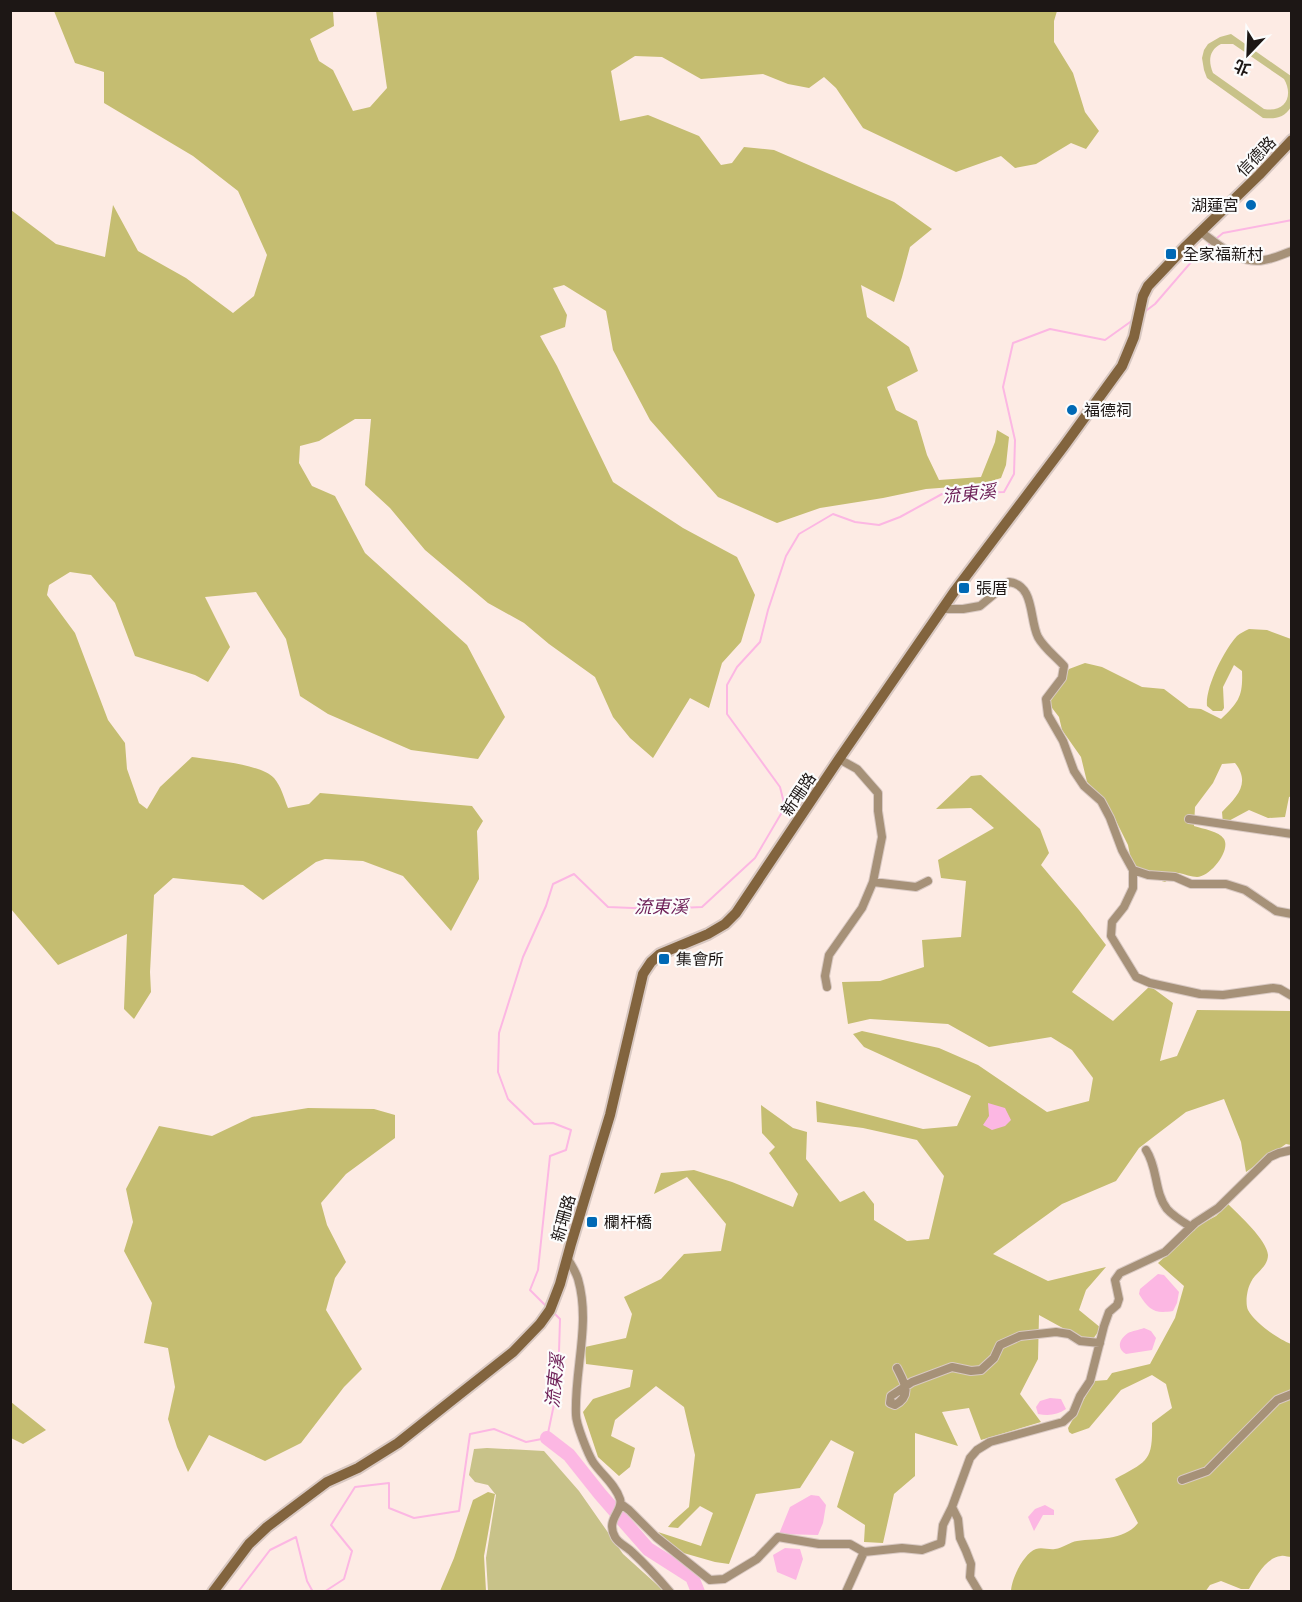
<svg xmlns="http://www.w3.org/2000/svg" width="1302" height="1602" font-family="'Varela Round','Noto Sans TC',sans-serif">
<style>
.green{fill:#c8c289;fill-rule:evenodd}
.forest{fill:#c5bd71}
.water{fill:#fcb7e3}
.lines{fill:none;stroke-linecap:round;stroke-linejoin:round}
.stream{stroke:#fcb7e3;stroke-width:2}
.river{stroke:#fcb7e3;stroke-width:14}
.street-casing{stroke:#d9c9c3;stroke-width:10}
.secondary-casing{stroke:#d9c9c3;stroke-width:14}
.street{stroke:#a69178;stroke-width:8}
.secondary{stroke:#82643e;stroke-width:10}
.poi-dot{fill:#0069b5;stroke:#fcfcfc;stroke-width:2}
.labels{text-anchor:middle;stroke-width:4.5;stroke-linejoin:round;paint-order:stroke}
.street-label{font-size:16px;fill:#1d1715;stroke:#fcfcfc}
.poi-label{font-size:16px;fill:#1d1715;stroke:#fcfcfc;text-anchor:start}
.water-label{font-size:18px;font-style:italic;fill:#70235a;stroke:#fcfcfc}
</style>
<rect width="100%" height="100%" fill="#fdebe4"/>
<!-- green -->
<path class="green" d="M1231 34 1291 76V107C1284 118 1276 119 1263 118L1207 78 1204 70 1202 58 1204 50 1208 44 1220 37ZM1221 44H1233L1284 79C1294 96 1285 113 1264 109L1213 73C1208 61 1209 50 1221 44Z
M487 1448 544 1451 579 1491 623 1554 664 1591H488L486 1558 496 1495 488 1485 475 1482 469 1475 474 1449Z"/>
<!-- forest -->
<path class="forest" d="M54 11H333L334 26 310 39 319 61 333 70 353 111 370 107 387 88 376 11H1057L1054 21V42L1073 73 1085 112 1099 131 1086 149 1071 143 1036 164 1015 168 1001 156 956 172 863 128 836 88 824 77 809 88 788 84 763 74 701 79 662 57 635 56 611 71 620 121 648 115 699 136 721 165 732 163 744 147 774 150 894 202 932 229 910 247 902 277 894 302 861 285 867 317 909 347 918 371 887 387 896 410 917 421 927 455 939 480 981 477 995 442 997 430 1009 437 1006 465 1001 478 979 485 926 489 883 498 820 508 777 523 718 497 650 420 613 350 606 311 564 285 553 288 567 315 565 327 540 336 557 366 613 482 683 528 737 557 755 595 741 642 722 663 709 708 690 698 653 758 630 738 613 717 595 677 549 644 524 623 488 603 425 550 390 508 365 485 371 419H355L319 441 300 446 299 463 312 486 335 496 365 553 467 645 505 717 478 759 411 750 328 714 300 696 286 639 256 592 205 597 230 647 208 682 195 675 135 656 115 603 91 575 70 572 49 585 47 595 75 633 108 720 125 743 127 769 139 803 147 809 160 787 192 757C211 760 261 764 274 778 281 786 284 798 288 808L309 804 320 793 472 806 483 821 477 831 479 879 451 931 403 876 363 861 325 859 316 862 263 900 243 885 173 878 154 895 150 972 151 992 134 1019 124 1009 127 934 58 965 11 909V210L56 244 105 257 113 205 138 251 186 278 233 313 254 296 267 255 238 191 193 156 104 103V72L75 63Z
M1249 629 1267 630 1291 639 1292 796 1289 797 1285 817 1268 818 1249 810 1223 824 1222 812C1237 797 1251 783 1235 763L1222 764 1213 783 1195 807 1194 826C1203 829 1219 831 1224 839 1231 851 1210 877 1197 877 1192 877 1184 874 1179 873L1165 882 1145 876 1132 865 1128 845 1107 803 1087 782 1081 757 1062 730 1059 717 1049 704 1069 669 1085 663 1102 667 1142 687 1164 689 1189 708 1201 709 1221 719C1239 702 1243 696 1242 671L1234 665 1223 687 1224 708 1222 711H1213L1207 706C1205 688 1224 650 1237 636 1240 633 1245 631 1249 629Z
M981 775 1040 829 1049 853 1041 865 1079 910 1106 945 1072 992 1113 1021 1150 986 1173 1003 1160 1061 1177 1056 1197 1010 1291 1011V1145L1286 1144 1246 1172 1241 1142 1224 1099 1186 1112 1139 1148 1116 1181 1062 1204 993 1254 1048 1281 1106 1267 1086 1290 1079 1310 1101 1328 1090 1343 1039 1315 1038 1359 1020 1394 1041 1422 981 1440 969 1408 942 1412 958 1446 915 1433V1476L894 1494 883 1543 864 1542 865 1525 837 1507 854 1452 831 1440 800 1488 756 1494 729 1564 715 1562 680 1552 658 1532 701 1546 713 1513 700 1506 678 1528 668 1527 672 1522 689 1507 695 1455 684 1407 656 1386 615 1420 611 1436 635 1448 630 1467 619 1476 598 1457 583 1412 593 1399 630 1387 633 1370 586 1364 585 1347 626 1338 632 1314 624 1297 661 1279 684 1254 721 1251 726 1224 687 1177 654 1194 661 1173 694 1170 732 1182 793 1207 798 1194 769 1153 775 1147 762 1133 761 1105 793 1128 807 1132 806 1159 840 1202 864 1191 874 1204V1220L907 1241 929 1239 944 1176 917 1140 863 1128 817 1122 816 1101 923 1129 957 1126 971 1096 864 1047 853 1034 862 1031 939 1048 978 1065 1047 1112 1089 1101 1093 1078 1072 1050 1051 1037 989 1047 948 1024 870 1019 848 1024 842 982 880 981 924 967 922 940 961 937 966 881 941 878 938 860 994 828 971 808 936 809 971 776Z
M308 1108 374 1109 395 1115V1138L346 1174 321 1203 327 1225 346 1262 335 1278 326 1310 362 1369 344 1387 301 1443 265 1461 209 1435 188 1472 177 1447 168 1419 175 1387 168 1348 144 1343 152 1303 124 1251 133 1222 126 1189 159 1126 212 1136 252 1117Z
M1228 1204C1239 1215 1267 1240 1268 1255 1268 1267 1255 1273 1251 1282 1247 1289 1245 1303 1248 1310 1255 1323 1278 1339 1291 1344V1557C1288 1557 1284 1555 1281 1556 1265 1558 1256 1577 1249 1589H1241L1221 1581 1210 1585 1205 1592H1011C1011 1579 1024 1553 1036 1549 1042 1547 1049 1550 1055 1549 1063 1548 1070 1542 1077 1541 1098 1538 1124 1541 1138 1523L1115 1479C1147 1461 1153 1462 1152 1423L1172 1408 1166 1384 1152 1375 1121 1390 1089 1428 1072 1434 1069 1432 1068 1428 1094 1381 1107 1380 1112 1373 1150 1364 1175 1318 1184 1286 1158 1263 1201 1224 1216 1216Z
M10 1402H11L46 1430 23 1444 11 1438Z
M488 1492 495 1494 484 1556 486 1591H440L454 1558 473 1500Z"/>
<!-- water -->
<path class="water" d="M988 1103 1005 1108 1011 1120 1005 1126 992 1130 983 1125 989 1116Z
M1158 1274 1164 1275 1179 1292 1177 1303 1173 1311C1154 1314 1149 1310 1139 1294L1140 1289Z
M1144 1328 1151 1331 1156 1338 1152 1350 1126 1354C1117 1349 1118 1340 1128 1333 1132 1331 1139 1330 1144 1328Z
M1050 1398 1061 1399 1066 1409C1057 1415 1049 1416 1038 1414L1036 1407 1040 1401Z
M811 1495 819 1496 826 1505 823 1523 818 1535 779 1534 790 1507Z
M1045 1505 1054 1510V1515H1043L1034 1531 1028 1517 1035 1509Z
M785 1548 800 1549 803 1559 796 1580 777 1572 773 1555Z"/>
<g class="lines">
<!-- stream -->
<path class="stream" d="M1143 313 1155 304 1199 253 1223 233 1292 220
M547 1307 530 1290 538 1270 550 1156 566 1150 571 1130 553 1123 534 1124 508 1099 498 1072 499 1033 523 957 546 906 553 884 574 874 608 907 657 909 702 907 755 858 785 807 780 787 727 714V685L737 667 760 642 768 610 786 556 799 534 833 514 855 522 879 525 900 517 942 494 1004 492 1014 474 1015 440 1003 387 1013 343 1050 329 1105 340 1133 320
M238 1592 270 1550 296 1537 307 1581 313 1592
M324 1592 344 1579 352 1551 331 1525 355 1487 389 1483V1508L414 1518 459 1511 470 1434 494 1429 526 1442 547 1438 558 1385 560 1319 554 1313"/>
<!-- river -->
<path class="river" d="M547 1438 569 1455 600 1494 648 1549 692 1577 698 1592"/>
<defs>
<path id="street" d="M1201 232C1219 245 1240 265 1264 260 1273 259 1283 254 1292 251
M943 609H963L980 606 1009 582C1035 585 1029 619 1038 637 1044 648 1056 657 1064 666L1062 678 1046 699 1048 715 1063 741 1074 771 1084 786 1101 801 1110 818 1122 850 1133 870V888L1124 907 1112 922 1111 936 1136 977 1150 983 1200 994 1223 995 1273 988 1280 989 1292 996
M1189 819 1292 834
M1133 870 1148 875 1175 877 1191 884H1226L1245 890 1276 911 1292 914
M873 882 916 887 928 881
M827 987 825 976 829 955 862 908 873 882 882 837 878 811V793L857 769 839 759
M1146 1150C1158 1168 1154 1192 1167 1209 1173 1216 1183 1222 1191 1227
M568 1259C571 1265 576 1272 578 1279 591 1324 574 1370 576 1415 576 1424 588 1454 593 1462 602 1475 615 1484 620 1499 624 1511 605 1519 615 1537 618 1543 627 1547 632 1552 645 1564 658 1578 670 1592
M897 1368C904 1382 913 1395 895 1405L890 1403 891 1396 912 1382 952 1367 971 1371 981 1370 994 1358 1000 1345 1020 1336 1056 1332 1069 1334 1080 1341 1100 1343
M1182 1480 1207 1471 1277 1400 1292 1394
M621 1504 629 1510 656 1537 710 1580 724 1579 757 1559 778 1537 819 1544H850L864 1552 902 1548 922 1550 941 1543 943 1525 952 1507 970 1458 977 1450 990 1442 1063 1422 1073 1413 1080 1396 1090 1381 1104 1326 1109 1312 1117 1305 1119 1299 1115 1280 1120 1273 1165 1252 1195 1223 1218 1208 1270 1157 1279 1153 1292 1150
M952 1507 958 1519 960 1538 966 1551 971 1564 970 1577 979 1592
M846 1592 864 1552"/>
<path id="secondary" d="M213 1592 249 1544 267 1527 327 1482 358 1468 398 1443 513 1352 540 1324 550 1310 560 1284 571 1244 610 1115 643 974 651 962 660 954 708 934 725 924 736 913 839 759 954 592 1064 446 1122 366 1134 337 1143 296 1148 286 1186 246 1259 175 1292 140"/>
</defs>
<!-- street casing -->
<use href="#street" class="street-casing"/>
<!-- secondary casing -->
<use href="#secondary" class="secondary-casing"/>
<!-- street -->
<use href="#street" class="street"/>
<!-- secondary -->
<use href="#secondary" class="secondary"/>
</g>
<!-- markers -->
<g class="poi-dot">
<circle cx="1251" cy="205" r="6"/>
<rect x="1165" y="248" width="12" height="12" rx="3"/>
<circle cx="1072" cy="410" r="6"/>
<rect x="958" y="582" width="12" height="12" rx="3"/>
<rect x="658" y="953" width="12" height="12" rx="3"/>
<rect x="586" y="1216" width="12" height="12" rx="3"/>
</g>
<g class="labels">
<!-- street labels -->
<g class="street-label">
<text transform="translate(1256 156) rotate(-46)" y="6">信德路</text>
<text transform="translate(798 794) rotate(-56)" y="6">新珊路</text>
<text transform="translate(563 1218) rotate(-74)" y="6">新珊路</text>
</g>
<!-- poi labels -->
<g class="poi-label">
<text x="1239" y="211" text-anchor="end">湖蓮宮</text>
<text x="1183" y="260">全家福新村</text>
<text x="1084" y="416">福德祠</text>
<text x="976" y="594">張厝</text>
<text x="676" y="965">集會所</text>
<text x="604" y="1228">欄杆橋</text>
</g>
<!-- water labels -->
<g class="water-label">
<text transform="translate(969 494) rotate(-6)" y="6">流東溪</text>
<text x="661" y="913">流東溪</text>
<text transform="translate(555 1381) rotate(-84)" y="6">流東溪</text>
</g>
</g>
<!-- border -->
<rect width="1302" height="1602" fill="none" stroke="#1d1715" stroke-width="24"/>
<!-- north arrow -->
<g transform="translate(1248 54) rotate(203)" stroke="#fcfcfc" stroke-width="4.5" paint-order="stroke">
<path d="M0-4.5L10 22L0 15L-10 22Z" fill="#1d1715"/>
<text y="-9" font-size="16" font-weight="bold" text-anchor="middle" fill="#1d1715">北</text>
</g>
</svg>
